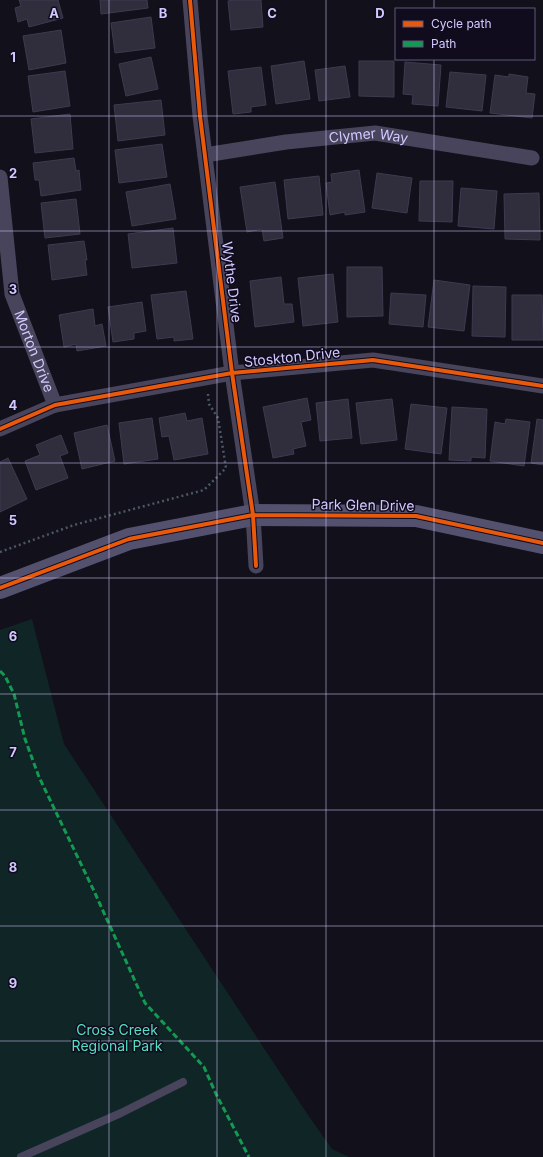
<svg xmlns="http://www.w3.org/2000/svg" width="543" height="1157" font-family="Inter,sans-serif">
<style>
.green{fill:#0f2526}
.building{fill:#302d3d;stroke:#3e3a50}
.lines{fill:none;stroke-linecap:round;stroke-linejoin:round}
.path{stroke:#4a5866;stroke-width:2.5;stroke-dasharray:2 3;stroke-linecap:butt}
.lane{stroke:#47445b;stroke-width:8}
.street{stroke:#47445b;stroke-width:15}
.secondary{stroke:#53516e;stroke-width:22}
.quiet{stroke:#139951;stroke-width:3;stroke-dasharray:6 3;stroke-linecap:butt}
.cycleway-casing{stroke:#100c1e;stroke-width:6}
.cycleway{stroke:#e8590c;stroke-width:4}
.grid{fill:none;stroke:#d2c9ff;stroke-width:1;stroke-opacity:0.55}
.labels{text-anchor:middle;stroke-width:3;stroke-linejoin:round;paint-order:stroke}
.street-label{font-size:14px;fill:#d2c9ff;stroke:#100c1e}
.park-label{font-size:14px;fill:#55dfc3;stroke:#100c1e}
.grid-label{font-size:13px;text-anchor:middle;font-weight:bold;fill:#d2c9ff;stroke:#100c1e;stroke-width:3;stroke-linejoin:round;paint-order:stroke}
</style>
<rect width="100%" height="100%" fill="#12101a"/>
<!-- green -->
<path class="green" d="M32 619 64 744 308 1115 332 1149 349 1157H0V630Z"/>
<!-- building -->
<path class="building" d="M19 0H58L63 18 29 27 27 19 18 22 15 8 21 6Z
M100 0H147L148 8 101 14Z
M234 0H261L263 27 231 30 228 1Z
M151 17 155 48 115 53 111 23Z
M61 30 66 63 29 70 23 36Z
M151 57 158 89 126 96 119 64Z
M304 61 310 99 276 104 271 66Z
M359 61H394V97L359 96Z
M405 62 441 65 438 106 412 104 413 95 403 94Z
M345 66 350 97 319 101 315 70Z
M261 67 266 105 251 107V112L233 114 228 71Z
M65 71 70 106 33 112 28 76Z
M450 72 486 75 482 111 446 107Z
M509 74 528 77 526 93 535 94 532 118 490 113 495 75 509 77Z
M161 100 165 135 118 141 114 105Z
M70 114 73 149 35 153 31 119Z
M162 144 167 177 119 183 115 150Z
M74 158 76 171 79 170 81 190 41 196 39 180H35L33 163Z
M359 170 365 212 345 215V212L330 215 326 183 332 182 331 174Z
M377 173 412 178 407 213 372 208Z
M319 176 323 215 288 219 284 180Z
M420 181H453L452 222 419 221Z
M275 182 283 238 264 241 262 229 247 232 240 187Z
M170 184 176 219 132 226 126 192Z
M461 188 497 191 494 229 458 226Z
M539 193 540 240 505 239 504 194Z
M76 199 80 234 45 238 41 203Z
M173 228 177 263 132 268 128 234Z
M84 241 87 260H85L87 275 52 280 48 245Z
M347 267H382L383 316 347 317Z
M333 274 338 322 303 326 298 278Z
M281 277 284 304H292L294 322 255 327 250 281Z
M434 280 470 285 464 331 428 327Z
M473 286 506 287 505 337 472 336Z
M186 291 193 339 174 341V337L157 339 151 295Z
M391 293 426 295 423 327 389 324Z
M512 295H542L543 340H512Z
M142 302 146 331 134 333V339L113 342 108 307Z
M93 309 95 326 102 324 106 346 77 351 76 344 64 347 59 315Z
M307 398 311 420 301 422 306 446 293 449 294 454 273 458 263 407Z
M348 399 352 438 320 441 316 403Z
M392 399 397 440 361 444 356 403Z
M411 404 447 408 441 454 405 449Z
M452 407 487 409 485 458 471 457V461L449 460Z
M185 413 187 421 202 418 208 454 174 460 169 436 162 437 159 418Z
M152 418 158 459 124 464 119 423Z
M506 419 530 422 524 466 490 461 495 422 505 424Z
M537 419 543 420V465L531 463Z
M107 425 115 461 82 469 74 433Z
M61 435 68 453 60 456 68 478 36 490 25 461 40 455 36 445Z
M8 458 27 499 0 512V462Z"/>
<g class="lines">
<!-- path -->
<path class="path" d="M0 552 74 525 204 490 226 468 218 418 209 404 208 394"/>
<!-- lane -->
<path class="lane" d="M21 1157 121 1113 183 1082"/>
<!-- street -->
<g class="street">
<path d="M190 0 200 116 232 373 253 515 256 566"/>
<path id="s1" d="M205 155 286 142 375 133 532 158"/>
<path id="s2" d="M0 177 12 294 55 405"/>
<path d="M0 429 55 405 232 373 373 360 543 386"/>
</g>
<!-- secondary -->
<path class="secondary" d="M0 588 129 539 253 515 416 516 543 543"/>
<!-- quiet -->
<path class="quiet" d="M0 671 5 676 14 694 25 739 39 777 94 891 145 1003 204 1067 216 1094 249 1157"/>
<defs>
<path id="cycleway" d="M190 0 200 116 232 373 253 515 256 566
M0 429 55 405 232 373 373 360 543 386
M0 588 129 539 253 515 416 516 543 543"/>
</defs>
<!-- cycleway casing -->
<use href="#cycleway" class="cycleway-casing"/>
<!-- cycleway -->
<use href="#cycleway" class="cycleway"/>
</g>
<!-- grid -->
<path class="grid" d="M109 0V1157M217 0V1157M326 0V1157M434 0V9M434 59V1157M0 116H543M0 231H543M0 347H543M0 463H543M0 578H543M0 694H543M0 810H543M0 926H543M0 1041H543"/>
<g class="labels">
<!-- street labels -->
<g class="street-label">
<text dy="5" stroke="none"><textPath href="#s1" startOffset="165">Clymer Way</textPath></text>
<text transform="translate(232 282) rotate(83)" y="5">Wythe Drive</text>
<text dy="5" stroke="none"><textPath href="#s2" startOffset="179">Morton Drive</textPath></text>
<text transform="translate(292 357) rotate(-6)" y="5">Stoskton Drive</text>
<text transform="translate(363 505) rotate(1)" y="5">Park Glen Drive</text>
</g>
<!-- park labels -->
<g class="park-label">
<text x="117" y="1035">Cross Creek<tspan x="117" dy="16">Regional Park</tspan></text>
</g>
</g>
<g class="grid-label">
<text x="54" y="18">A</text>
<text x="163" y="18">B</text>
<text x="272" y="18">C</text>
<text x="380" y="18">D</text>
<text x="13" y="62">1</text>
<text x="13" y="178">2</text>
<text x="13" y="294">3</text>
<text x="13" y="410">4</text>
<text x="13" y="525">5</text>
<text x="13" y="641">6</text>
<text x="13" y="757">7</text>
<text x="13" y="872">8</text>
<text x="13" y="988">9</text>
</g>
<!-- legend -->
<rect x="395" y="8" width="140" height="52" fill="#100c1e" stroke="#5e5878"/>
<rect x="403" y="21" width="20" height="6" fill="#e8590c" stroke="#5e5878"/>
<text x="431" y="28" font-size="12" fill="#d2c9ff">Cycle path</text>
<rect x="403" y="41" width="20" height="6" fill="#139951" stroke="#5e5878"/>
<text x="431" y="48" font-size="12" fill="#d2c9ff">Path</text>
</svg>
